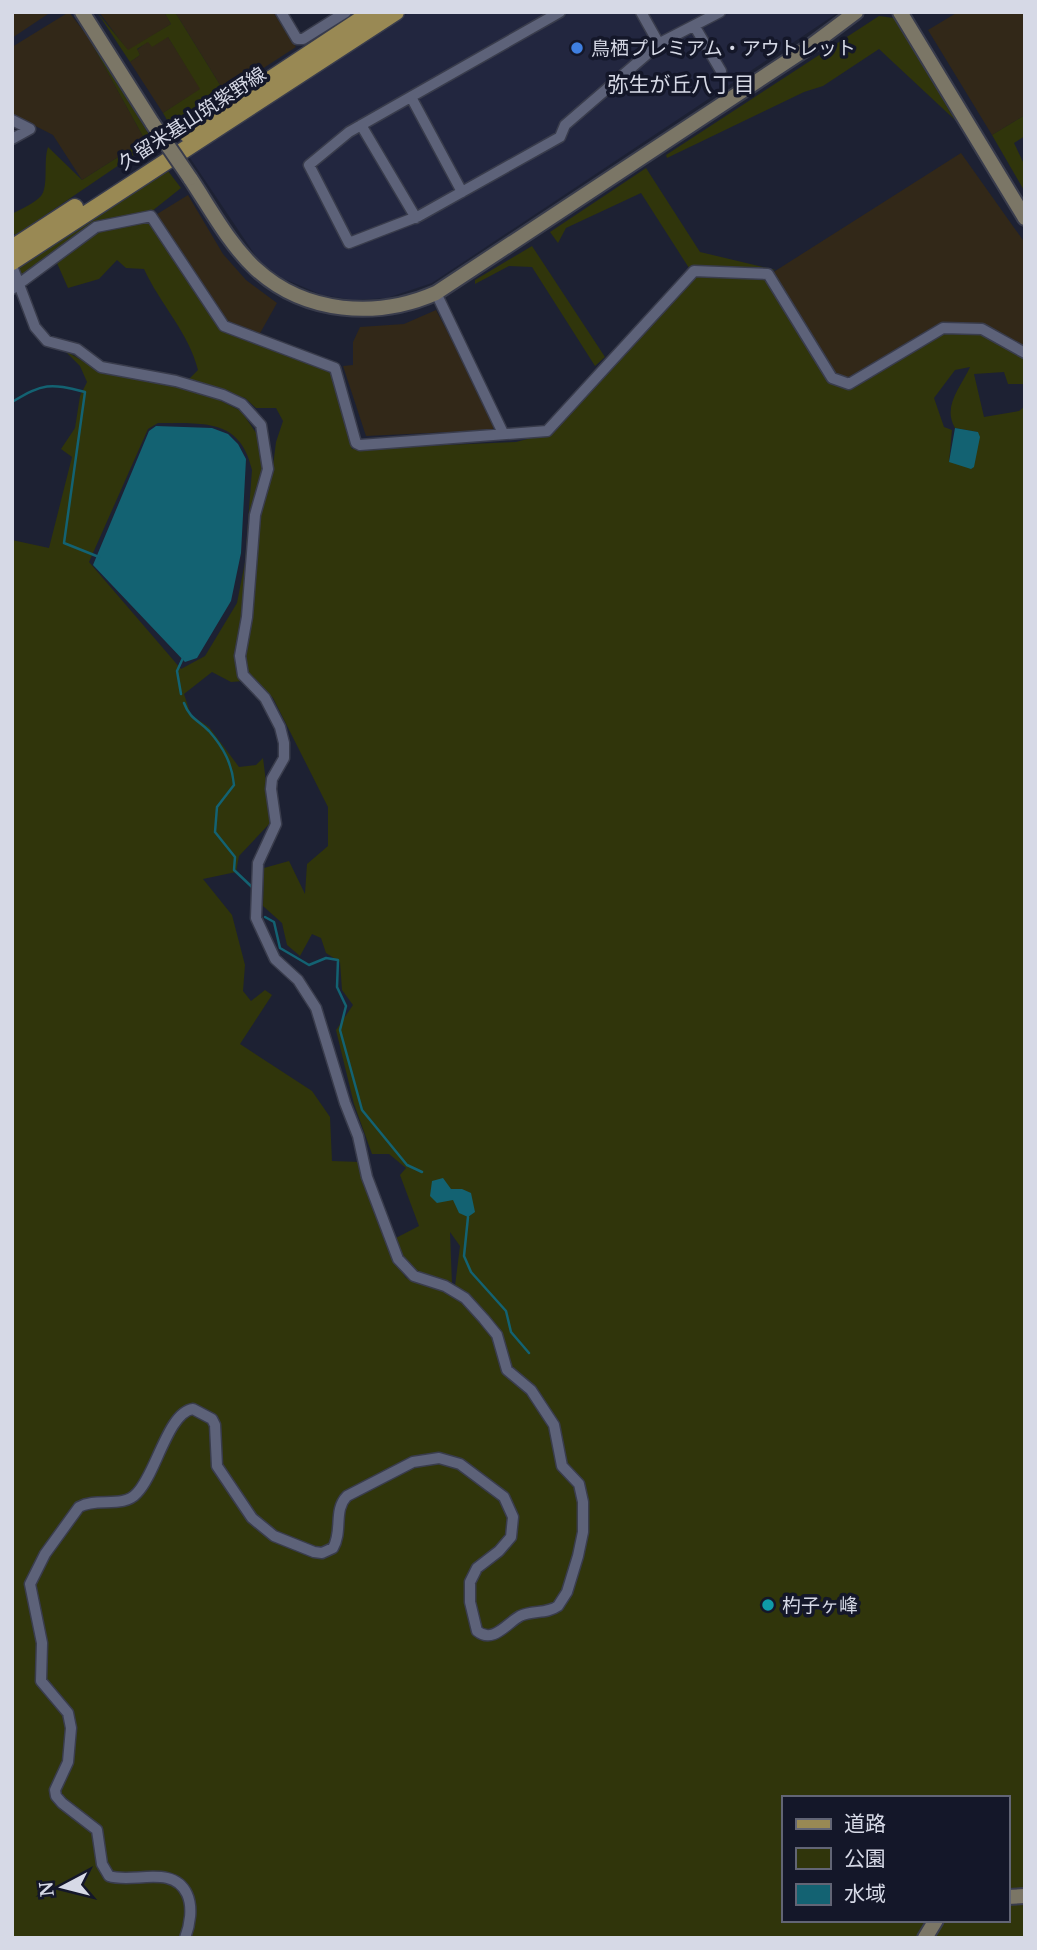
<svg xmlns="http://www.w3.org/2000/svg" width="1037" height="1950" font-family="'Noto Serif','Noto Sans JP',serif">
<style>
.built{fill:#22263f}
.industrial{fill:#322818}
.green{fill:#30350b;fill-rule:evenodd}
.water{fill:#136272}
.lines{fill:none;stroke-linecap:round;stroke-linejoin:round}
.stream{stroke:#136272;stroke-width:2.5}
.street-casing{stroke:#393c4c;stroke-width:13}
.secondary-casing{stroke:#393c4c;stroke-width:18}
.primary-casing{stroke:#393c4c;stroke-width:19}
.street{stroke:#5d6279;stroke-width:10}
.secondary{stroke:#7b7666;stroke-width:14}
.primary{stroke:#998954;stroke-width:16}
.secondary-bridge-casing{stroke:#393c4c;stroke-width:18;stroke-linecap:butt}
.secondary-bridge{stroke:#7b7666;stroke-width:14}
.shop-dot{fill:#3f7fe0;stroke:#141729;stroke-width:2.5}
.culture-dot{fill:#0f9aa8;stroke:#141729;stroke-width:2.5}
.labels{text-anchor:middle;stroke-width:7;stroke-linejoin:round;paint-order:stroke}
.poi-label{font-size:19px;fill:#d6d9e6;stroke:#141729;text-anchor:start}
.street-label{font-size:19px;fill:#d6d9e6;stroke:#141729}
.neighbourhood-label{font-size:21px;fill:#d6d9e6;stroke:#141729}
</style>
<rect width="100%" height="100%" fill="#1d2133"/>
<!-- built -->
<path class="built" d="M410 12H839L432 283 387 298 354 300 322 295 282 278 259 261 188 155Z"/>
<!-- industrial -->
<path class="industrial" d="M12 12H51L12 38Z
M69 12 88 37 145 140 82 180 53 135 12 114V47Z
M99 12H164L171 24 128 51Z
M175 12H273L296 47 225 93Z
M958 12H1025V115L992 135 928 30Z
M168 37 201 89 163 113 130 62 140 55 137 50 148 41Z
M961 153 1025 243V348L982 324H938L847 378 832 374 772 273Z
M188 195 223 254 246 280 277 303 259 335 226 322 154 216Z
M436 310 496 424 492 430 366 436 343 366 353 365V342L360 327 404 324Z"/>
<!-- green -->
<path class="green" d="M97 12 128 50 171 24 164 12H175L225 93 16 235 12 233V214C21 209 35 203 41 196 49 186 43 162 48 147L82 180 145 140 88 37 150 136 170 125 163 113 200 89 168 37 152 47 148 42 137 49 140 55 130 62Z
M879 16 894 18 955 120 879 49 823 86 804 92 667 158 666 155Z
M1025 115V136L1014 143 1025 166V192L992 135Z
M646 168 700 252 776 270 689 268 641 193 566 228 558 243 550 232Z
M168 171 181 188 147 215 221 330 335 371 352 449 516 442 550 433 695 275 764 277 829 381 849 387 942 331 982 334 1025 358V384H1008L1004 372 974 374 984 417 1019 411 1025 406V1938H12V540L49 548 72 457 61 449 75 428 80 396 87 382 80 366 64 350 98 370 191 386 241 411 259 437 264 468 273 466 276 442 283 421 276 408H256L245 398 189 379 198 370C189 333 160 304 144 269L126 268 117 260 99 279 68 288 53 254 12 281V271ZM970 367C961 387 942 406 955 428L978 432 949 462 952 430 944 427 934 398 955 370ZM158 423C202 424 240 417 252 470L245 562 237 603 205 656 181 669 89 562 148 429ZM212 672 231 682 256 680 273 698 328 807V846L307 864 305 894 289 861 264 868 263 906 282 923 287 945 300 956 312 934 321 938 326 953 340 962 342 990 353 1005 336 1030 354 1104 372 1154H389L406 1168 400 1175 419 1226 394 1239 410 1270 452 1284 450 1232 460 1246 455 1286 441 1291 406 1278 392 1257 360 1162 332 1161 330 1117 312 1091 240 1044 272 995 265 990 251 1001 243 991 245 965 232 915 203 879 236 872 239 856 271 822 263 758 256 765 239 767 209 727 191 715 184 694ZM783 1798H1007V1920H783Z
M532 246 605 357 595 366 532 267 509 266 475 284V280Z"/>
<!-- water -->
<path class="water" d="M156 426 212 428 228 434 238 444 246 459 241 553 231 601 197 658 185 662 93 565 149 431Z
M955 428 978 432 980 437 974 467 971 469 949 462Z
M443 1178 451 1189H462L471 1193 475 1212 468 1217 459 1213 453 1200 437 1203 430 1196 432 1181Z"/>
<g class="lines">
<!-- stream -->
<path class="stream" d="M12 402C44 383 49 383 85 392L64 543 99 557
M181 694 177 671 183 658
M184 703C190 719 198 720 209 731 224 748 232 764 234 785L217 807 215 832 235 857 234 870 252 887
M265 917 274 922 280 948 309 965 326 958 338 960 337 987 346 1006 340 1030 362 1110 407 1165 422 1172
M468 1217 464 1256 471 1272 506 1311 511 1332 529 1353"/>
<defs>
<path id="street" d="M281 12 297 39H303L346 12
M560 12 349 132 309 165 349 243 419 216 560 137 565 125 660 43 720 12
M641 12 659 44
M695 27 721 71
M411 97 462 192
M12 120 30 129 12 139
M361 125 416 218
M12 266 35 327 47 341 77 349 101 367 176 381 223 395 242 404 261 425 268 469 255 515 247 617 240 656 243 675 265 698 280 727 284 743V758L272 779 271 789 276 824 258 863 256 918 275 959 298 980 316 1008 345 1103 358 1136 367 1177 398 1259 414 1276 445 1286 465 1298 484 1319 497 1335 507 1370 531 1390 554 1425 562 1466 579 1484 583 1502V1532L578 1556 567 1592 558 1606C547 1614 532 1610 520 1616 506 1624 493 1644 477 1631L470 1602V1582L477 1568 499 1551 511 1537 513 1517 504 1497 460 1464 439 1458 413 1462 347 1496C333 1510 343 1531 333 1548L322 1553 314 1552 274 1536 252 1518 217 1466 215 1425 212 1419 193 1409C168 1412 156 1474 137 1493 123 1509 97 1497 79 1507L45 1554 30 1584 42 1643 41 1681 68 1713 71 1728 68 1762 55 1790 56 1796 62 1803 97 1830 102 1864 109 1876C133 1884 173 1864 187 1894 193 1907 190 1925 185 1938
M12 289 96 227 151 216 224 326 335 368 356 443 360 445 547 431 694 271 768 274 832 378 849 384 943 328 982 329 1025 353
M436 293 503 433"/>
<path id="secondary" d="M82 12 153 124
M900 12 1025 218
M190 178C210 208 229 244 256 269 305 314 377 319 436 293L812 45 856 12
M1007 1897 1025 1896
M925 1938 936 1920"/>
<path id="primary" d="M187 134 372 12
M12 248 75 207
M12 262 396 12"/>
</defs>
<!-- street casing -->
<use href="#street" class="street-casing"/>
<!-- secondary casing -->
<use href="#secondary" class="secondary-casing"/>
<!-- primary casing -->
<use href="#primary" class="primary-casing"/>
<!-- street -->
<use href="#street" class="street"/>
<!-- secondary -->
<use href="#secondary" class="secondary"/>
<!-- primary -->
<use href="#primary" class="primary"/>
<defs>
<path id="secondary-bridge" d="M153 124 190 178"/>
</defs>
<!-- secondary-bridge casing -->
<use href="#secondary-bridge" class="secondary-bridge-casing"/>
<!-- secondary-bridge -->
<use href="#secondary-bridge" class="secondary-bridge"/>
</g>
<!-- markers -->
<circle class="shop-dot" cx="577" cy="48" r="7"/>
<circle class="culture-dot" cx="768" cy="1605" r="7"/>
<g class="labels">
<!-- poi labels -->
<g class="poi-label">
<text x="591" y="55">鳥栖プレミアム・アウトレット</text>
<text x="782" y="1612">杓子ヶ峰</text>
</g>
<!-- street labels -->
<g class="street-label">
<text transform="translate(192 118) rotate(-33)" y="7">久留米基山筑紫野線</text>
</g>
<!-- neighbourhood labels -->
<g class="neighbourhood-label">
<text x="681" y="92">弥生が丘八丁目</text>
</g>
</g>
<!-- border -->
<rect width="1037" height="1950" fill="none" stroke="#d6d9e6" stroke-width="28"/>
<!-- legend -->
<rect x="782" y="1796" width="228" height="126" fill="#141729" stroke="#626575" stroke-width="2"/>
<rect x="796" y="1819" width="35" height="10" fill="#998954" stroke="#626575" stroke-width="2"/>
<text x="844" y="1831" font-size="21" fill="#d6d9e6">道路</text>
<rect x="796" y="1848" width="35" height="21" fill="#30350b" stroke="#626575" stroke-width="2"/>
<text x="844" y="1866" font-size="21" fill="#d6d9e6">公園</text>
<rect x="796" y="1884" width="35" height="21" fill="#136272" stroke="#626575" stroke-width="2"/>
<text x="844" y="1901" font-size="21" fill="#d6d9e6">水域</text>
<!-- north arrow -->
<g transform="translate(63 1887) rotate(263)" stroke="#141729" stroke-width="5" paint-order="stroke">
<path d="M0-5L12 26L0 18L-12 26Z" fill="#d6d9e6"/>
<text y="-10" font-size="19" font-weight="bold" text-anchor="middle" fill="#d6d9e6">N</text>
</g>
</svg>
